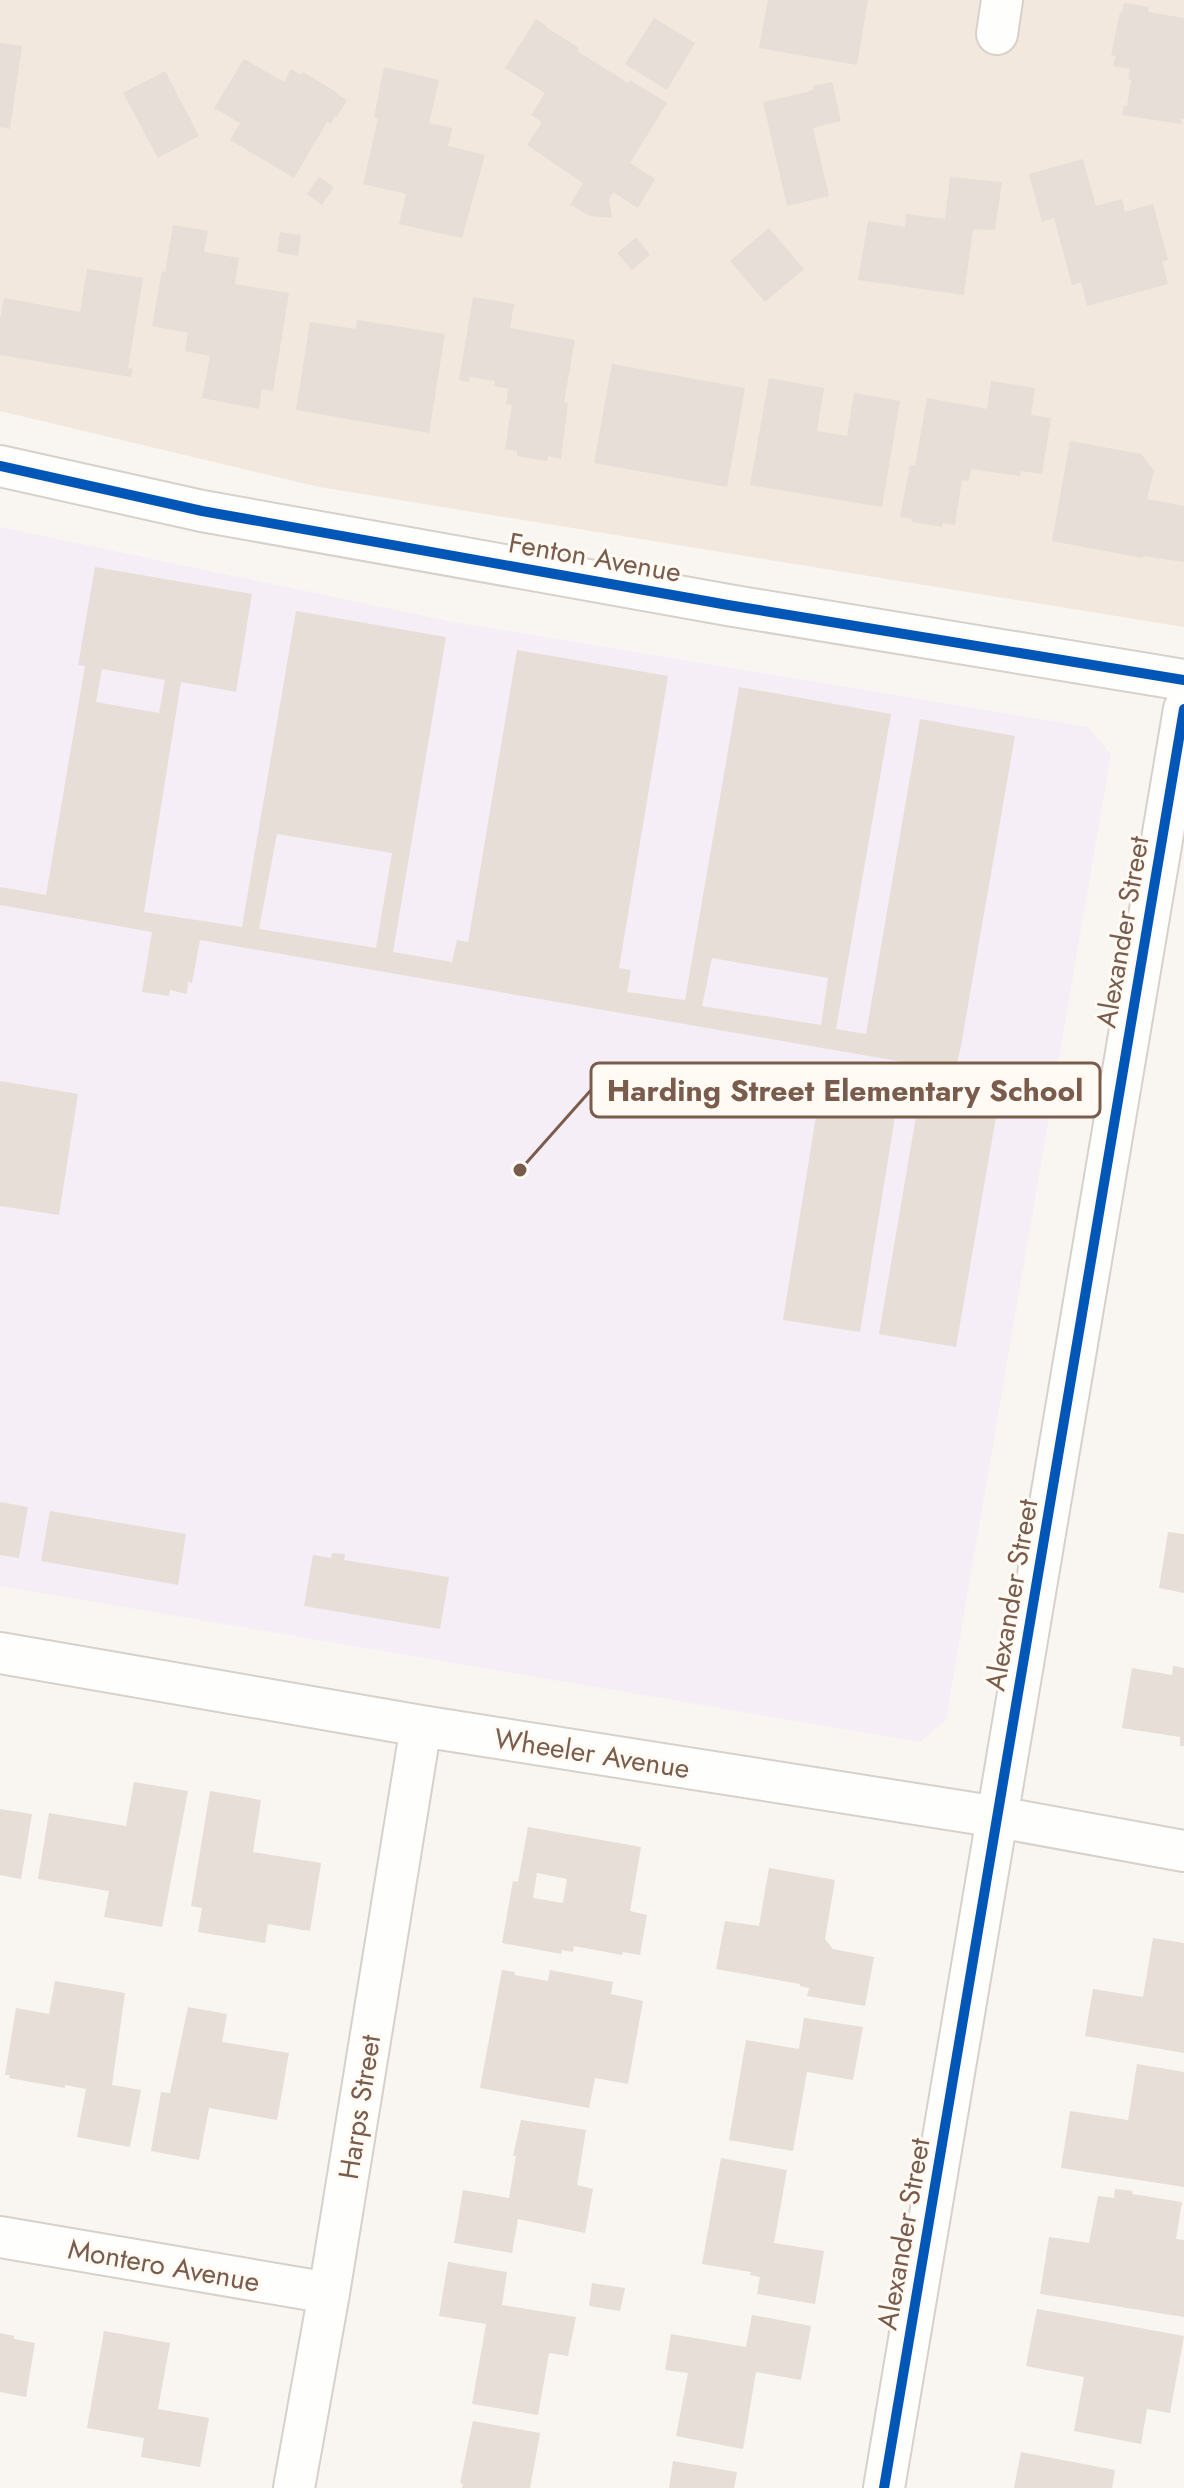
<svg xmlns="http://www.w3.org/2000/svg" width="1184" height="2488" font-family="Jost,sans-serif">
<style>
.residential{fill:#f2e8de}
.education{fill:#f6eef6}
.building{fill:#e6ded7;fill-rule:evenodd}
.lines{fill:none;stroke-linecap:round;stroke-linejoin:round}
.street-casing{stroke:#d7d1cb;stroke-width:44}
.street{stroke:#fefefd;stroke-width:40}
.cycleway-casing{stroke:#fffaf3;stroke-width:15}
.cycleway{stroke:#0057b8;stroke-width:10}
.labels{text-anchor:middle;stroke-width:6;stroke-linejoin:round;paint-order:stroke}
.street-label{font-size:28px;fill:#7a5c4d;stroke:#fffaf3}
.leader{fill:none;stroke:#7a5c4d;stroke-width:3}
.callout-dot{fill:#7a5c4d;stroke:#fffaf3;stroke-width:3}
.callout{fill:#fffaf3;stroke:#7a5c4d;stroke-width:3}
.callout-label{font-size:30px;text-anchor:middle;font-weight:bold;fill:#7a5c4d}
</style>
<rect width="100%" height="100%" fill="#f9f5f0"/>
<!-- residential -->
<path class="residential" d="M0 0H1184V627L319 487 0 411Z"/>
<!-- education -->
<path class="education" d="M0 527 453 622 1088 727 1111 754 946 1720 920 1742 0 1586Z"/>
<!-- building -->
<path class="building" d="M768 0H868L857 65 759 48Z
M1124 3 1149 7 1148 12 1184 18V119L1181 118V124L1122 115 1124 106H1127L1131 80 1128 79 1130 69 1113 66 1116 56 1111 55 1120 12 1122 13Z
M654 18 695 43 667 90 625 64Z
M536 19 547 26 546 27 579 48 577 51 628 83 630 80 667 103 630 163 655 179 638 208 613 192 609 199 612 218 590 216 570 205 583 183 527 145 542 122 531 115 545 93 505 68Z
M0 43 22 46 10 129 0 127Z
M244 59 284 82 291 69 301 75 303 72 338 93 337 94 347 100 337 117 335 116 331 124 327 122 294 178 230 140 240 123 214 108Z
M384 67 439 80 429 123 452 128 448 146 485 155 462 238 399 224 406 194 363 184 378 119 374 117Z
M165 71 199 136 158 158 123 93Z
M832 82 841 121 813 128 829 196 787 206 763 102 807 92 814 89 813 86Z
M1083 159 1096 206 1122 199 1125 212 1153 204 1168 260 1162 261 1168 284 1087 306 1081 282 1072 285 1054 218 1042 222 1029 174Z
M319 177 334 187 322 205 307 194Z
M950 177 1002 182 995 230 973 229 964 295 858 280 868 221 905 227 906 214 945 219Z
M173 225 208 231 204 252 239 258 235 284 289 293 273 391 262 389 259 409 202 398 210 356 185 351 188 333 152 326 162 271 165 272Z
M769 228 804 269 765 302 730 261Z
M280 232 301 235 298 256 277 252Z
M636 237 650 255 632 270 617 253Z
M87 269 143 278 128 368 133 369 131 377 0 355V319L4 298 80 312Z
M473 297 514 304 510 328 575 340 564 402 568 403 561 459 548 456 547 461 517 456V451L505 449 512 405 506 404 508 389 494 386 495 381 470 377 469 382 459 380Z
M357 320 445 334 429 433 296 410 310 322 356 329Z
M612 364 745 388 727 487 594 463Z
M769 378 824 388 817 431 847 436 854 393 900 401 882 507 750 485Z
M991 381 1035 388 1031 415 1051 418 1042 474 1021 471 1020 476 971 469 969 481 962 480 955 525 943 523 942 527 912 522V519L900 517 910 465 915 466 927 398 987 409Z
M1070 441 1141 454 1154 471 1147 499 1184 506V562L1143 556V558L1052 541Z
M95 567 252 594 236 692 181 682 144 912 242 927 296 611 446 637 393 952 452 962 457 940 468 942 517 650 668 676 619 968 631 970 627 992 685 1000 739 687 891 714 836 1029 866 1034 920 719 1015 736 960 1051 955 1071 200 940 192 983 188 982 187 994 170 990 169 996 142 992 152 932 0 905V887L46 895 85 666 78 665ZM102 669 165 680 159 713 96 702ZM277 834 392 853 376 948 259 929ZM712 958 828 978 821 1025 702 1006Z
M824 1067 901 1080 860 1332 783 1320Z
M0 1081 78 1094 59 1215 0 1206Z
M922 1081 1000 1094 956 1347 879 1334Z
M0 1502 28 1507 19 1558 0 1555Z
M50 1511 186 1534 178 1585 41 1561Z
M1168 1532 1184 1534V1593L1159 1588Z
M332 1553 345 1554 344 1560 449 1577 440 1629 304 1606 313 1555 331 1558Z
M1173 1666 1184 1668V1746H1180V1737L1122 1728 1132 1668 1172 1675Z
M134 1782 188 1791 162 1927 104 1917 109 1891 38 1879 49 1813 126 1826Z
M210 1791 261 1800 253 1852 321 1863 310 1931 268 1924 265 1943 198 1932 202 1908 191 1906Z
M0 1809 32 1814 21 1879 0 1875Z
M528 1827 641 1847 630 1911 647 1915 640 1955 623 1952 622 1955 574 1946 573 1952 562 1950 561 1954 502 1943 513 1881 518 1882ZM537 1873 567 1879 563 1903 533 1898Z
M769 1868 835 1880 825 1939 833 1949 874 1957 865 2006 807 1996 809 1988 800 1986V1984L716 1969 725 1921 759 1926Z
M1153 1938 1184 1943V2053L1085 2036 1093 1989 1143 1997Z
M502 1970 515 1972 514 1975 548 1981 550 1970 613 1982 611 1994 643 2001 628 2084 595 2078 589 2108 480 2088Z
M55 1981 125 1993 112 2085 141 2090 130 2147 77 2137 86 2089 65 2085V2088L9 2078 10 2075H5L16 2008 49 2014Z
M188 2007 227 2014 222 2042 289 2053 277 2120 209 2108 199 2160 151 2151 161 2092 170 2093Z
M804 2018 863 2027 853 2080 807 2072 793 2151 729 2140 746 2040 799 2049Z
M1137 2064 1184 2072V2187L1061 2168 1070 2111 1128 2120Z
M521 2120 586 2130 577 2185 593 2189 585 2233 518 2219 512 2253 454 2243 463 2190 509 2198 516 2156H513Z
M721 2158 787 2170 774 2243 824 2251 815 2304 757 2294 760 2277 750 2275 751 2272 702 2264Z
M1115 2189 1133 2191 1132 2194 1182 2202 1176 2239 1184 2240V2317L1040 2294 1049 2237 1089 2243 1098 2196 1114 2198Z
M448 2262 507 2272 502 2305 576 2317 568 2356 549 2353 538 2415 472 2404 486 2324 439 2316Z
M592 2283 625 2288 620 2311 589 2306Z
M1037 2309 1184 2336 1170 2413 1147 2409 1141 2444 1074 2431 1084 2377 1026 2366Z
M752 2315 811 2326 801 2380 756 2372 743 2449 676 2436 688 2373 665 2370 671 2334 746 2347Z
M104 2331 170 2343 158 2409 209 2418 200 2467 141 2457 144 2438 87 2428Z
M0 2333 14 2336V2339L35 2343 26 2397 0 2392Z
M473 2421 540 2433 530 2488H462L463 2484 460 2483Z
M1021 2452 1115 2470 1112 2488H1014Z
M673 2461 737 2472 734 2488H669Z"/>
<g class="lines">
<defs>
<path id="street" d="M997 34 1002 0
M0 466 202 511 728 605 1184 680
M0 1653 421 1726 998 1817 1184 1851
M0 2237 329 2293
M294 2488 329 2293 421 1726
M884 2488 1184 709"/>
</defs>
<!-- street casing -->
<use href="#street" class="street-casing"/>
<!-- street -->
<use href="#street" class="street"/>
<defs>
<path id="cycleway" d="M0 466 202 511 728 605 1184 680
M884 2488 1184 709"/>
</defs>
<!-- cycleway casing -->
<use href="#cycleway" class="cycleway-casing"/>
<!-- cycleway -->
<use href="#cycleway" class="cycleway"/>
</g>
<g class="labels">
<!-- street labels -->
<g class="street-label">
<text transform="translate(595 557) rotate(10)" y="10">Fenton Avenue</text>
<text transform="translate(1122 932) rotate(-80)" y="10">Alexander Street</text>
<text transform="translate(1011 1595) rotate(-80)" y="10">Alexander Street</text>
<text transform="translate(592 1753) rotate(9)" y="10">Wheeler Avenue</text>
<text transform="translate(359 2107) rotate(-81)" y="10">Harps Street</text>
<text transform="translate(903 2234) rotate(-80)" y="10">Alexander Street</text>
<text transform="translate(164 2265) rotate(10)" y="10">Montero Avenue</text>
</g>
</g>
<!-- callouts -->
<path class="leader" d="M520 1170L591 1090"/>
<circle class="callout-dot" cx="520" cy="1170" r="8"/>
<rect class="callout" x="591" y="1063" width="509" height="54" rx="8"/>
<g class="callout-label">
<text x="845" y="1101">Harding Street Elementary School</text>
</g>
</svg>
